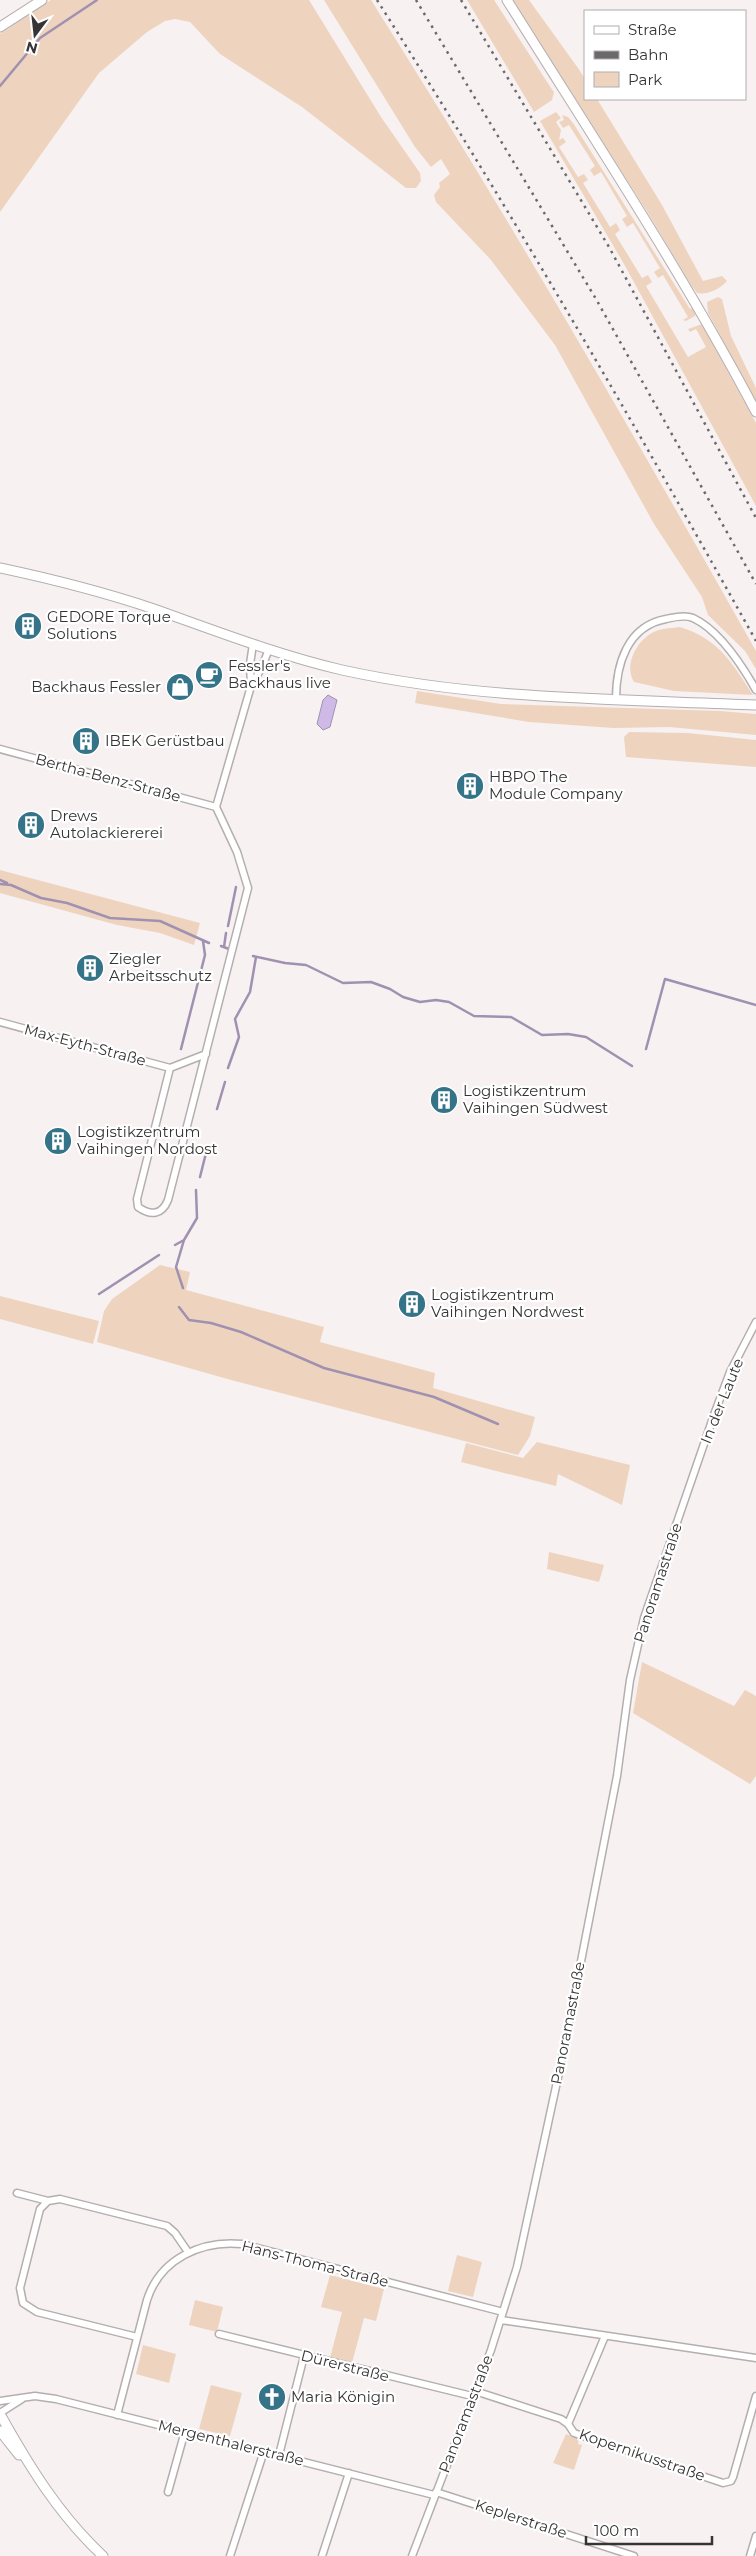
<svg xmlns="http://www.w3.org/2000/svg" width="756" height="2556" font-family="Montserrat,sans-serif">
<style>
.green{fill:#eed4bf}
.water{fill:#cfb9e6;stroke:#a191b1}
.lines{fill:none;stroke-linecap:round;stroke-linejoin:round}
.stream{stroke:#a191b1;stroke-width:2.5}
.street-casing{stroke:#b4aeaf;stroke-width:9}
.secondary-casing{stroke:#b4aeaf;stroke-width:11}
.street{stroke:#fff;stroke-width:6}
.secondary{stroke:#fff;stroke-width:9}
.rail{stroke:#6c696a;stroke-width:2.5;stroke-dasharray:2.5 5;stroke-linecap:butt}
.labels{text-anchor:middle;stroke-width:4.5;stroke-linejoin:round;paint-order:stroke}
.poi-label{font-size:15px;fill:#363435;stroke:#fff;text-anchor:start}
.street-label{font-size:15px;fill:#363435;stroke:#fff}
</style>
<rect width="100%" height="100%" fill="#f7f1f2"/>
<!-- green -->
<path class="green" d="M51 0H309L381 117 420 173 421 181 416 188H406L302 107 220 54 190 22 175 19 165 21 147 32 99 73 0 212V34Z
M324 0H371C506 213 632 431 756 651V669L745 651 708 615 702 597 654 524 555 345 491 260 436 202 434 195 440 187 439 183 450 174 441 159 431 167 415 147Z
M467 0H494L551 88 554 92 552 100 534 112Z
M512 0H529L578 68 585 79V99H597L662 205 703 281 722 276 727 281C720 289 708 295 697 293L691 285 648 213Z
M556 112 561 118 556 122 561 130 559 140 563 138 566 142 559 147 578 177 584 174 588 180 583 183 610 227 616 223 620 230 615 234 642 278 648 275 652 282 646 286 688 357 706 347 696 329 690 332 688 329 702 324 756 423V506L624 264 540 121Z
M562 115 568 117 573 123 690 309 694 307 696 311 695 316 686 321 683 320 688 317 663 275 658 278 654 272 660 268 633 223 627 227 622 219 627 216 601 172 594 176 590 170 595 166 569 125 563 128 559 122 564 120Z
M718 297 722 299 731 336 756 388V402L708 313 707 302Z
M680 627C719 639 732 663 753 695L674 691 634 682C623 664 638 638 656 631 663 628 673 628 680 627Z
M417 691 501 704 720 711 756 714V735L669 727 613 728 529 722 415 703Z
M629 732 688 733 756 740V767L626 757 624 737Z
M0 870 200 923 194 945 160 933 117 925 0 893Z
M160 1265 190 1272 186 1290 324 1327 320 1342 435 1373 433 1388 535 1417 530 1436 518 1455 231 1380 97 1342 104 1311 112 1299Z
M0 1296 99 1321 93 1344 0 1319Z
M537 1442 630 1465 622 1505 558 1474 556 1486 461 1462 466 1443 523 1458Z
M549 1552 604 1565 599 1582 547 1569Z
M642 1662 734 1706 745 1690 756 1696V1776L750 1784 633 1713Z
M457 2255 482 2262 473 2297 448 2291Z
M330 2275 384 2289 376 2321 364 2318 352 2363 330 2358 342 2312 321 2307Z
M195 2300 223 2307 217 2332 189 2325Z
M143 2345 176 2354 169 2383 136 2374Z
M211 2385 242 2393 230 2436 199 2429Z
M566 2434 579 2439 578 2444 582 2445 574 2470 553 2463Z"/>
<!-- water -->
<path class="water" d="M328 695 337 700 330 727 323 730 317 724 323 700Z"/>
<g class="lines">
<!-- stream -->
<path class="stream" d="M0 86 40 38 97 0
M0 880 7 883
M0 884 11 885 41 898 67 903 110 918 160 921 209 943
M228 926 236 887
M221 946 229 949
M224 947 226 933
M253 956 285 963 306 965 343 983 371 982 390 989 403 997 420 1002 436 1000 449 1002 474 1016 511 1017 542 1035 568 1034 586 1037 632 1066
M181 1049 205 955 203 941
M646 1049 665 979 756 1005
M228 1068 239 1037 235 1019 250 992 256 957
M217 1109 225 1082
M200 1177 207 1149
M175 1245 184 1240
M183 1288 176 1267 184 1240 197 1218 196 1190
M99 1294 159 1255
M179 1307 189 1320 211 1323 241 1332 324 1368 434 1397 498 1424"/>
<defs>
<path id="street" d="M251 685 250 664 253 644
M616 699C616 665 627 626 666 619 674 617 686 615 693 618 719 630 743 667 756 690
M0 749 216 807
M0 1022 170 1068
M170 1068 137 1199 138 1207C151 1216 162 1215 168 1200L248 888 237 852 216 807 251 686 262 667 269 649
M170 1068 206 1054
M17 2193 48 2201
M501 2320 756 2358
M219 2334 472 2396
M137 2337 37 2312 23 2303 20 2288 40 2209 48 2201 60 2199 167 2226 175 2233 188 2252
M475 2391 561 2419 568 2424 574 2433 723 2483 731 2481 733 2477 756 2396
M0 2401 35 2396 56 2399 434 2495
M0 2413 22 2399
M117 2415 147 2300C160 2259 201 2240 242 2244L503 2312
M568 2424 605 2336
M279 2455 304 2356
M168 2492 185 2431
M436 2492 634 2556
M230 2556 264 2451
M322 2556 349 2473
M412 2556 491 2350 517 2267 563 2054 617 1776 630 1680 644 1618 715 1412 730 1372 756 1322
M750 2556 756 2536"/>
<path id="secondary" d="M507 0C592 136 681 270 756 412
M0 27 42 0
M0 568C52 579 103 592 154 609 216 631 278 655 342 670 478 700 617 699 756 705
M0 2414C29 2466 59 2515 103 2556
M0 2431 19 2455"/>
</defs>
<!-- street casing -->
<use href="#street" class="street-casing"/>
<!-- secondary casing -->
<use href="#secondary" class="secondary-casing"/>
<!-- street -->
<use href="#street" class="street"/>
<!-- secondary -->
<use href="#secondary" class="secondary"/>
<!-- rail -->
<path class="rail" d="M377 0C510 210 635 424 756 641
M416 0 596 299 756 584
M461 0 609 247 756 518"/>
</g>
<!-- icons -->
<defs>
<symbol id="building-disc" viewBox="-11 -11 22 22"><circle r="9.5" fill="#347388" stroke="#fff"/><path d="M-4-6H4V6H1V3H-1V6H-4ZM-2.5-4.3h1.7v1.8h-1.7ZM.8-4.3h1.7v1.8H.8ZM-2.5-1h1.7V.8h-1.7ZM.8-1h1.7V.8H.8Z" fill="#fff"/></symbol>
<symbol id="cafe-disc" viewBox="-11 -11 22 22"><circle r="9.5" fill="#347388" stroke="#fff"/><path d="M-5.5-4.5H6V0H3Q3 3.5 0 3.5H-2.5Q-5.5 3.5-5.5 0ZM3-3.2v2h1.7v-2ZM-6 4.5H4V6H-6Z" fill="#fff"/></symbol>
<symbol id="shop-disc" viewBox="-11 -11 22 22"><circle r="9.5" fill="#347388" stroke="#fff"/><path d="M-5-2.5h2.3a2.7 3.5 0 0 1 5.4 0H5L5.5 6h-11ZM-1.5-2.5h3a1.5 2.3 0 0 0-3 0Z" fill="#fff"/></symbol>
<symbol id="church-disc" viewBox="-11 -11 22 22"><circle r="9.5" fill="#347388" stroke="#fff"/><path d="M-1.2-6h2.4v3.5h3.3v2.4h-3.3V6h-2.4V-.1h-3.3v-2.4h3.3Z" fill="#fff"/></symbol>
</defs>
<g fill-rule="evenodd">
<use href="#building-disc" x="12" y="610" width="32" height="32"/>
<use href="#cafe-disc" x="193" y="659" width="32" height="32"/>
<use href="#shop-disc" x="164" y="671" width="32" height="32"/>
<use href="#building-disc" x="70" y="725" width="32" height="32"/>
<use href="#building-disc" x="454" y="770" width="32" height="32"/>
<use href="#building-disc" x="15" y="809" width="32" height="32"/>
<use href="#building-disc" x="74" y="952" width="32" height="32"/>
<use href="#building-disc" x="428" y="1084" width="32" height="32"/>
<use href="#building-disc" x="42" y="1125" width="32" height="32"/>
<use href="#building-disc" x="396" y="1288" width="32" height="32"/>
<use href="#church-disc" x="256" y="2381" width="32" height="32"/>
</g>
<g class="labels">
<!-- poi labels -->
<g class="poi-label">
<text x="47" y="622">GEDORE Torque<tspan x="47" dy="17">Solutions</tspan></text>
<text x="228" y="671">Fessler's<tspan x="228" dy="17">Backhaus live</tspan></text>
<text x="161" y="692" text-anchor="end">Backhaus Fessler</text>
<text x="105" y="746">IBEK Gerüstbau</text>
<text x="489" y="782">HBPO The<tspan x="489" dy="17">Module Company</tspan></text>
<text x="50" y="821">Drews<tspan x="50" dy="17">Autolackiererei</tspan></text>
<text x="109" y="964">Ziegler<tspan x="109" dy="17">Arbeitsschutz</tspan></text>
<text x="463" y="1096">Logistikzentrum<tspan x="463" dy="17">Vaihingen Südwest</tspan></text>
<text x="77" y="1137">Logistikzentrum<tspan x="77" dy="17">Vaihingen Nordost</tspan></text>
<text x="431" y="1300">Logistikzentrum<tspan x="431" dy="17">Vaihingen Nordwest</tspan></text>
<text x="291" y="2402">Maria Königin</text>
</g>
<!-- street labels -->
<g class="street-label">
<text transform="translate(108 778) rotate(15)" y="5">Bertha-Benz-Straße</text>
<text transform="translate(85 1045) rotate(15)" y="5">Max-Eyth-Straße</text>
<text transform="translate(722 1401) rotate(-68)" y="5">In der Laute</text>
<text transform="translate(658 1583) rotate(-72)" y="5">Panoramastraße</text>
<text transform="translate(568 2023) rotate(-79)" y="5">Panoramastraße</text>
<text transform="translate(315 2264) rotate(14)" y="5">Hans-Thoma-Straße</text>
<text transform="translate(345 2366) rotate(14)" y="5">Dürerstraße</text>
<text transform="translate(466 2414) rotate(-69)" y="5">Panoramastraße</text>
<text transform="translate(231 2443) rotate(14)" y="5">Mergenthalerstraße</text>
<text transform="translate(642 2455) rotate(19)" y="5">Kopernikusstraße</text>
<text transform="translate(521 2519) rotate(18)" y="5">Keplerstraße</text>
</g>
</g>
<!-- legend -->
<rect x="584" y="10" width="162" height="90" fill="#ffffff" stroke="#afaeae"/>
<rect x="594" y="26" width="25" height="8" fill="#ffffff" stroke="#afaeae"/>
<text x="628" y="35" font-size="15" fill="#363435">Straße</text>
<rect x="594" y="51" width="25" height="8" fill="#6c696a" stroke="#afaeae"/>
<text x="628" y="60" font-size="15" fill="#363435">Bahn</text>
<rect x="594" y="72" width="25" height="15" fill="#eed4bf" stroke="#afaeae"/>
<text x="628" y="85" font-size="15" fill="#363435">Park</text>
<!-- north arrow -->
<g transform="translate(35 35) rotate(195)" stroke="#ffffff" stroke-width="4" paint-order="stroke">
<path d="M0-4L9 19L0 12L-9 19Z" fill="#363435"/>
<text y="-8" font-size="14" font-weight="bold" text-anchor="middle" fill="#363435">N</text>
</g>
<!-- scale -->
<path d="M586 2536v8h126v-8" fill="none" stroke="#363435" stroke-width="2.5"/>
<text x="594" y="2536" font-size="15" fill="#363435" stroke="#ffffff" stroke-width="4" paint-order="stroke">100 m</text>
</svg>
